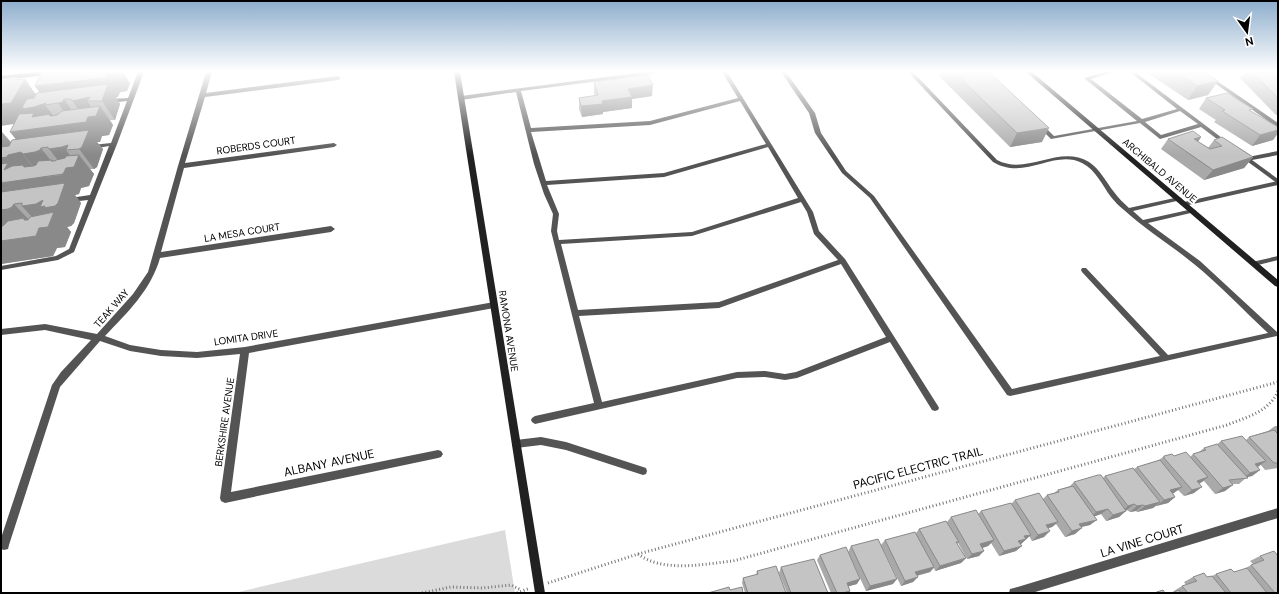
<svg xmlns="http://www.w3.org/2000/svg" width="1279" height="594" font-family="'DM Sans',sans-serif">
<style>
.green{fill:#dbdbdb}
.lines{fill:none;stroke-linecap:round;stroke-linejoin:round}
.primary-casing{stroke:#dbdbdb;stroke-width:2}
.path{stroke:#767676;stroke-width:3;stroke-dasharray:1 2.5;stroke-linecap:butt}
.lane{fill:#545454;fill-rule:evenodd}
.street{fill:#545454;fill-rule:evenodd}
.secondary{fill:#212121;fill-rule:evenodd}
.primary{fill:#000;fill-rule:evenodd}
.wall{fill:#a9a9a9}
.shaded-wall{fill:#898989;fill-rule:evenodd}
.building{fill:#c4c4c4;stroke:#898989}
.labels{text-anchor:middle;stroke-width:4;stroke-linejoin:round;paint-order:stroke}
.street-label{font-size:10px;fill:#000;stroke:#fff}
.near-street-label{font-size:12px;fill:#000;stroke:#fff}
</style>
<rect width="100%" height="100%" fill="#fff"/>
<!-- green -->
<path class="green" d="M505 530 515 593H234Z"/>
<g class="lines">
<defs>
<path id="primary" d="M35 72H57L53 74 1 80V76Z"/>
</defs>
<!-- primary casing -->
<use href="#primary" class="primary-casing"/>
<!-- path -->
<path class="path" d="M638 554C663 573 704 564 733 561L1227 425C1247 417 1269 412 1278 391
M548 583 638 554 1278 382
M422 593 451 587 483 588 511 585 521 590
M517 593 530 588"/>
<!-- lane -->
<path class="lane" d="M138 72H144L117 144 74 252 58 260 1 270V266L56 256 69 249 88 200 70 202 67 200 70 198 90 195 109 146 92 149 89 147 92 145 111 143 127 101 110 103 107 101 110 99 128 98Z
M644 72H657L654 74 521 91 531 128 650 121 738 98 722 72H727L813 212 819 231 845 259 938 406 939 408 938 410 935 411 932 410 890 342 797 378 785 380 765 377 737 378 535 424 532 422 531 420 532 418 535 416 594 403 551 231 553 214 544 194 534 164 516 92 461 100 458 98 461 96ZM740 101 766 144 664 173 546 181 531 132 650 125ZM768 147 798 198 692 232 559 240 557 231 559 214 547 185 664 177ZM801 202 807 212 814 234 838 260 719 302 578 310 561 244 692 236ZM841 264 886 337 796 372 785 374 765 371 737 372 602 402 579 316 719 308Z
M781 72H786L815 113 821 133 846 171 874 196 1012 389 1160 356 1082 272 1081 270 1082 268H1086L1168 355 1268 333C1243 310 1220 285 1194 264 1171 245 1146 230 1124 210 1119 206 1115 202 1111 197 1102 185 1096 170 1082 163 1054 149 1025 181 993 162L908 72H913L997 160C1027 176 1059 144 1089 162 1100 169 1106 182 1114 192 1118 198 1124 203 1129 208L1179 197 1181 198 1182 199 1181 200 1133 211 1143 220 1193 209 1195 210 1196 211 1195 212 1148 223 1200 261 1277 332 1278 334 1277 336 1010 396 1007 395 870 198 842 173 815 133 809 113Z
M1105 72H1114L1091 79 1142 119 1177 109 1130 72H1135L1230 144 1229 145H1225L1201 127 1160 139 1140 123 1051 139 1039 127V125H1043L1054 136 1137 121 1084 78ZM1180 111 1198 124 1161 135 1145 122Z
M1199 72H1204L1278 123V128Z
M1278 151V155L1252 160 1278 179V184L1240 156 1243 154 1248 157Z
M1278 256V260L1254 266 1251 264 1252 262Z
M541 437 566 442 643 467 646 468 647 471 646 474 643 475 566 450 541 445 516 448 513 447 512 444 513 441 516 440Z"/>
<!-- street -->
<path class="street" d="M206 72H212L206 93 338 76 341 78 338 80 205 97 185 163 334 143 337 145 334 147 184 168 161 252 331 226 335 229 331 232 160 258C151 290 127 313 105 336L130 345 161 350 197 352 245 347 494 302 497 303 498 305 497 307 494 308 249 353 231 492 438 450 441 451 443 454 441 457 438 458 225 503 221 501 220 498 240 354 197 358 161 356 130 351 100 341 60 387 9 545 8 549 4 550 1 549V538L52 385 61 372 91 340 45 330 1 335V329L45 324 97 334 133 294 148 272 178 166Z
M1278 181V185L1184 206 1180 204 1184 202Z
M1278 508V518L1032 593H1009L1010 589 1014 588Z"/>
<!-- secondary -->
<path class="secondary" d="M454 72H460L545 593H535Z
M1026 72H1032L1278 280V287L1275 286Z"/>
<!-- primary -->
<use href="#primary" class="primary"/>
</g>
<!-- wall -->
<path class="wall" d="M42 72H57L58 73 130 83 127 91 120 92 118 97H116L120 104 115 120H110L113 125 109 135 102 136 100 142H97L103 149 97 167 94 169H90L94 174 89 186 81 188 79 194 75 195 81 203 74 223 71 226 67 227 71 232 65 247 57 248 53 256 1 264V131L11 142 16 139 14 124 17 77 20 80 36 94 40 93 35 86Z
M941 72H989L1042 142 1010 147 939 76Z
M1146 72H1204L1218 81 1208 95 1188 100Z
M1245 72H1273L1278 77V115H1276L1240 78Z
M594 82 652 96 632 99V108L603 112V114L582 117 579 109V98L595 96 594 93Z
M1206 98 1278 127V133L1273 140 1252 146 1214 122 1216 120 1199 109Z
M1201 137 1198 142 1208 148 1214 140 1253 157 1244 168 1204 180 1161 149 1168 139Z
M1275 426H1278V468L1265 470 1261 465 1258 467 1260 470 1252 476 1247 477 1239 484H1233L1225 491 1215 494 1204 481 1199 484 1194 493 1184 496 1178 490 1173 493 1175 497 1168 503 1156 506 1153 508 1137 512 1136 511 1130 512 1127 510 1119 517 1106 521 1101 514 1095 516 1090 525 1081 527 1075 534 1065 537 1056 524 1052 527 1048 528 1044 537 1032 541 1029 536 1021 544 1016 551 999 556 991 543 988 546 983 548 979 556 967 559 958 543 957 544 966 558 961 563 935 571 934 568 930 572 917 576 913 582 901 586 883 549 893 584 866 591 848 552 851 546 881 545 885 540 916 533 919 529 947 522 951 517 978 514 981 511 1011 504 1015 500 1043 499 1047 495 1054 493 1058 490 1070 486 1074 482 1103 478 1105 476 1134 469 1137 467 1159 460 1164 456H1174L1190 457 1193 454 1199 452 1204 448 1216 445 1221 441 1246 440 1249 437 1268 431Z
M1278 554V593H1171L1175 592 1174 591 1182 586 1186 585 1184 582 1193 577H1207L1212 576 1216 574 1234 572 1242 570 1253 564 1250 561 1260 556Z
M820 555 857 584 848 586 850 591 849 593H831L817 560Z
M781 567 828 593H787L779 573Z
M757 571 786 593H745L742 583 743 578 756 575Z"/>
<!-- shaded-wall -->
<path class="shaded-wall" d="M54 72H57L65 83 101 78 97 72H98L102 78H105L108 73 123 72 130 83 127 91 120 92 118 97H116L120 104 115 120 102 101V99L87 101 96 114 100 106 113 125 109 135 102 136 100 142H97L103 149 97 167 94 169 79 149 82 147 83 144 69 146 72 150H66L76 163 79 155 94 174 89 186 81 188 79 194 75 195 81 203 74 223 71 226 67 227 71 232 65 247 57 248 53 256 1 264V241L7 240 1 234V210L8 209 12 207 14 204 1 205V183L14 181 2 168 1 169V131L14 146 9 155 21 152 37 172 31 173 35 178 62 175 57 168 55 170 51 172 39 174 23 154 35 152 40 150 26 152 10 132 40 128H38L29 117 26 122 1 126V104L11 103 20 87 15 80 17 77 22 84 25 79 39 99 35 107 46 103 47 104 45 105 59 123 58 124 59 126 86 122 87 120H86L71 99H64L78 119 77 121 72 123 58 103 48 104 35 86 60 83 53 74ZM56 124 57 126 45 127H49ZM48 147 49 149 62 147 49 149 65 169H66L63 174 52 160 51 161 41 148ZM30 174 34 178 22 180 20 178 24 177 25 175ZM60 197 58 203 55 206 49 207 43 200 36 204 22 206 40 226 49 224 48 227 39 228 37 233 31 225 32 223 14 204ZM30 227 36 234V236L10 240 3 232 6 231 8 229 9 230H11L12 231 26 229Z
M1218 81 1208 95 1188 100 1197 86Z
M653 85 652 96 632 99V108L603 112V114L582 117 581 106 602 101 628 89Z
M1049 128 1042 142 1010 147 1017 133Z
M1278 130V133L1273 140 1252 146 1260 135Z
M1201 137 1194 148V139Z
M1253 157 1244 168 1204 180 1213 170Z
M1266 461 1257 467 1247 470 1255 464Z
M1260 470 1252 476 1243 478 1250 473Z
M1208 477 1200 483 1189 487 1197 481Z
M1233 485 1225 491 1215 494 1223 488Z
M1182 487 1174 493 1162 496 1170 490Z
M1202 487 1194 493 1184 496 1192 490Z
M1175 497 1168 503 1156 506 1164 500Z
M1160 502 1153 508 1137 512 1145 506Z
M1134 504 1127 510 1121 512 1128 506Z
M1143 505 1136 511 1130 512 1137 506Z
M1108 509 1101 514 1090 518 1096 512Z
M1126 511 1119 517 1106 521 1113 515Z
M1097 520 1090 525 1072 529 1079 524Z
M1058 522 1052 527 1040 531 1046 525Z
M1082 528 1075 534 1065 537 1072 531Z
M1050 531 1044 537 1032 541 1038 535Z
M1031 535 1020 545 1013 547 1024 536Z
M994 540 988 546 975 550 980 544Z
M1022 546 1016 551 999 556 1004 551Z
M984 551 979 556 967 559 972 554Z
M966 558 961 563 935 571 940 566Z
M934 567 930 572 911 577 915 572Z
M918 577 913 582 901 586 905 581Z
M860 579 857 584 843 588 847 583Z
M897 579 893 584 866 591 870 586Z
M850 591 849 593H842Z"/>
<!-- building -->
<path class="building" d="M42 72H54L53 74 65 72H115L108 73 105 78 35 86Z
M954 72H989L1049 128 1017 133Z
M1175 72H1204L1218 81 1197 86Z
M1252 72H1273L1278 77V98Z
M648 75 653 85 628 89 632 97 602 101 603 104 581 106 579 98 598 95 594 82Z
M17 77 15 80 25 79 11 103 1 104V79Z
M108 84 102 101H87L90 97 72 101 71 99H64L63 102 58 103 45 105 46 103 34 107 23 109V107H22L27 99 34 98 37 93Z
M1227 93 1253 109 1249 110 1278 127V130L1260 135 1222 111 1225 110 1206 98Z
M100 106 96 116 88 117 86 122 10 132 19 114 34 113 32 117 50 114 49 115 51 116 57 115 62 111Z
M89 130 82 147 79 149 66 150 68 145 62 147 49 149 48 148V147L41 148 40 150 35 152 23 154 21 152 8 155 7 157 1 158V147L9 146 12 140Z
M1193 131 1201 137 1194 139 1210 149 1222 146 1214 140 1222 137 1253 157 1213 170 1168 139Z
M79 155 74 167 66 168 63 174 1 183V164L8 163 4 170 12 166 23 165 24 167 33 166 36 165 38 161 52 160 51 161H55L56 160 65 158 66 156Z
M65 183 58 203 55 206 44 208 45 206 40 207 43 200 36 204 22 206V203L14 204 12 207 8 209 1 210V192Z
M54 212 48 227 39 228 36 236 1 241V226H3L8 221 24 218V220H28L30 217Z
M1274 430 1278 434V463H1274L1249 437Z
M1242 436 1266 461 1255 464 1260 470 1250 473 1221 441Z
M1217 444 1248 478 1229 480 1233 485 1223 488 1193 454 1206 450 1204 448Z
M1186 452 1208 477 1197 481 1202 487 1192 490 1164 458V456L1172 454 1174 456Z
M1160 460 1182 487 1170 490 1175 497 1164 500 1137 467Z
M1133 468 1160 502 1145 506 1143 505 1137 506 1134 504 1128 506 1105 476Z
M1098 475H1101L1126 511 1113 515 1108 509 1096 512 1074 482Z
M1073 486 1097 520 1079 524 1082 528 1072 531 1047 495 1059 492 1058 490Z
M1039 493 1058 522 1046 525 1050 531 1038 535 1015 500Z
M1011 503 1031 535 1024 536 1026 539 1018 541 1022 546 1004 551 981 511Z
M976 510 994 540 980 544 984 551 972 554 951 517Z
M946 521 959 542H956L966 558 940 566 919 529Z
M915 532 934 567 915 572 918 577 905 581 885 540Z
M878 539 897 579 870 586 851 546Z
M846 547 860 579 847 583 850 591 842 593H837L820 555Z
M1274 551 1278 556V593H1275L1251 565 1264 560 1260 556Z
M814 559 828 593H791L781 567Z
M776 566 786 593H748L743 578 758 574 757 571Z
M1247 568 1267 593H1231L1216 574 1231 569 1234 572Z
M1204 573 1207 577 1212 576 1226 593H1188L1182 586 1197 581 1193 577Z
M729 587 730 590 742 587 743 593H708Z
M1163 590 1165 593H1154Z
M1179 590 1181 593H1171Z"/>
<!-- sky -->
<linearGradient id="sky" x2="0" y2="1"><stop stop-color="#8cadcc"/><stop offset="0.46" stop-color="#fff"/><stop offset="1" stop-color="#fff" stop-opacity="0"/></linearGradient>
<rect width="1279" height="155" fill="url(#sky)"/>
<g class="labels">
<!-- street labels -->
<g class="street-label">
<text transform="translate(256 145) rotate(-8)" y="4">ROBERDS COURT</text>
<text transform="translate(1160 170) rotate(40)" y="4">ARCHIBALD AVENUE</text>
<text transform="translate(242 232) rotate(-9)" y="4">LA MESA COURT</text>
<text transform="translate(111 308) rotate(-49)" y="4">TEAK WAY</text>
<text transform="translate(509 331) rotate(81)" y="4">RAMONA AVENUE</text>
<text transform="translate(246 337) rotate(-8)" y="4">LOMITA DRIVE</text>
<text transform="translate(224 422) rotate(-82)" y="4">BERKSHIRE AVENUE</text>
</g>
<!-- near-street labels -->
<g class="near-street-label">
<text transform="translate(329 463) rotate(-12)" y="4">ALBANY AVENUE</text>
<text transform="translate(918 468) rotate(-15)" y="4">PACIFIC ELECTRIC TRAIL</text>
<text transform="translate(1142 541) rotate(-17)" y="4">LA VINE COURT</text>
</g>
</g>
<!-- border -->
<rect width="1279" height="594" fill="none" stroke="#000000" stroke-width="4"/>
<!-- north arrow -->
<g transform="translate(1247 32) rotate(166)" stroke="#ffffff" stroke-width="3" paint-order="stroke">
<path d="M0-3L7 15L0 10L-7 15Z" fill="#000000"/>
<text y="-6" font-size="11" font-weight="bold" text-anchor="middle" fill="#000000">N</text>
</g>
</svg>
